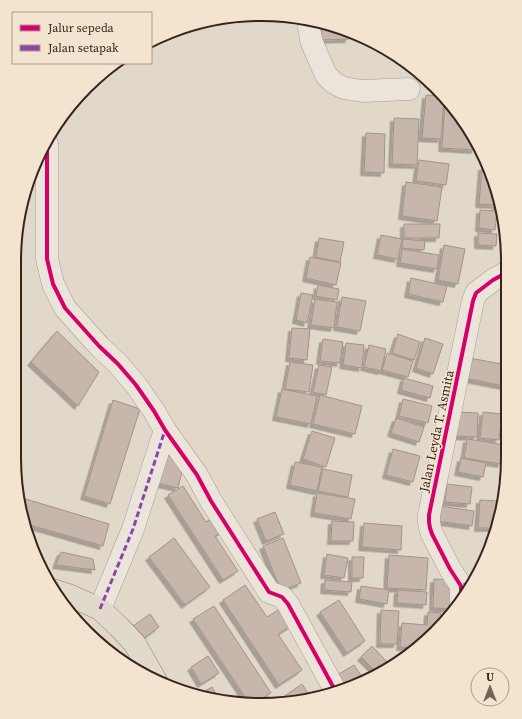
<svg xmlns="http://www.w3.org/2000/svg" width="522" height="719" font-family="'Source Serif 4',serif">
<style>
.building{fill:#c6b6ab;stroke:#a2938a;filter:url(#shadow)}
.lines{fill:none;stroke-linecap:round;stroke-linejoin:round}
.minor-casing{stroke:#a79d94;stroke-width:23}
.major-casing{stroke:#8c837a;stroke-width:23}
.minor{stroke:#eae4db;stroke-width:22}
.major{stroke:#e2d9cd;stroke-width:22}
.quiet{stroke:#8e44ad;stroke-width:3;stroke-dasharray:6 3;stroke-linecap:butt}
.cycleway-casing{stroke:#f4e4cf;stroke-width:6}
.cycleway{stroke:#d6006c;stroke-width:4}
.labels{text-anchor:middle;stroke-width:3;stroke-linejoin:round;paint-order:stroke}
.street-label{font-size:13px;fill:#35251c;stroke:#f4e4cf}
.rim{fill:none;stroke:#35251c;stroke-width:2}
</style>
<defs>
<filter id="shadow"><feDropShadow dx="-3.5" dy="3.5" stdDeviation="0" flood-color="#0004"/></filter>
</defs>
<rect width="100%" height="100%" fill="#e2d8ca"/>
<!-- building -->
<path class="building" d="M321 26 349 35V39L321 40Z
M426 95 440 96 444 99 441 139 422 138Z
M445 101 457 110 475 143V150L442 148Z
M394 118 419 119 417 165 392 164Z
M366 133 385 134 384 173 364 172Z
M419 160 449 164 446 185 416 181Z
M482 167H489L496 192 495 205 479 204Z
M406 182 442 187 437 221 402 216Z
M497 194 500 208H496Z
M480 210 497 211 495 230 479 228Z
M404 224H440L439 238H404Z
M478 233 497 234 496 246 478 245Z
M381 235 402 239 398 259 377 255Z
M319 238 344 242 340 262 316 257Z
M403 239 425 241 424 250 402 248Z
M444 245 465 249 458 284 438 280Z
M402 249 439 255 437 269 400 263Z
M310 257 341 263 336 285 306 278Z
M411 278 447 286 443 302 408 294Z
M318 285 339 289 337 300 316 296Z
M301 293 313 295 307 323 296 320Z
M342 297 366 301 360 331 337 327Z
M315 299 337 302 334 328 311 325Z
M292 328 310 329 307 360 289 358Z
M57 331 99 372 78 406 31 362Z
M398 334 420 342 414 360 392 353Z
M425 338 443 344 433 374 416 368Z
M323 339 343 342 340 363 320 361Z
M346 343 364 345 362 368 343 365Z
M369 345 386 349 381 371 364 367Z
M387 353 413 361 408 377 382 370Z
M469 358 507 365V373L504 386 464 378Z
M290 362 313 365 309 392 285 389Z
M319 365 332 367 326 395 313 392Z
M404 378 433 386 430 398 401 390Z
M282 389 317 396 311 424 276 417Z
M320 395 362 406 355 434 313 424Z
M403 399 432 406 428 423 399 416Z
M113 400 140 409 110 504 84 496Z
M457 412 478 413 477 437 456 436Z
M483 412 502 414 499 440 480 438Z
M504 414H507V437H505Z
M396 418 424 427 419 442 391 433Z
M312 431 335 438 326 467 303 459Z
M467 439 505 445 501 464 464 458Z
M393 449 420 456 413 482 386 475Z
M159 454 185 459 178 488 153 482Z
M461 458 486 463 483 477 458 472Z
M295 462 322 467 317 491 290 485Z
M323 469 352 475 348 497 318 491Z
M447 484 472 487 470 504 445 502Z
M183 486 206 522 217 515 226 529 215 536 238 571 223 580 168 495Z
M317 493 355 499 351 519 314 513Z
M19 497 109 524 103 546 23 523Z
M480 500 497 501 496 517 493 528H478Z
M439 506 474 511 472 526 437 521Z
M275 512 284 534 266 541 257 519Z
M332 521 354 522 353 541H331Z
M364 523 402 526 401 550 362 547Z
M174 538 210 587 185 605 149 557Z
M283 538 301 583 281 591 263 546Z
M30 539 36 541 40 561Z
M61 552 93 559 95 570 56 565Z
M327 554 348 558 344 578 324 575Z
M389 555 428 558 426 590 387 588Z
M352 557H364L363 578H352Z
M434 579 456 580 455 609 433 608Z
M325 580 352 582 351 592 324 590Z
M245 585 267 617 280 609 291 626 278 634 302 670 279 685 223 600Z
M361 586 389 590 387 604 359 599Z
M398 590 427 592 426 605 397 603Z
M339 600 365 641 347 653 320 612Z
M214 606 271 693 255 703H249L193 619Z
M381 610 399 611 397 644H380Z
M428 612 441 613 440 625 417 648 400 647 402 623 427 625Z
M150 614 159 627 143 639 133 626Z
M372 646 388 663 377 673 361 657Z
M208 656 219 673 201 684 191 667Z
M395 659 398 662 387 668Z
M354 665 365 681 355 686 346 689 337 675Z
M302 684 311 698 293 703H274Z
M212 687 216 694 210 697 200 694Z"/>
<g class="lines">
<defs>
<path id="minor" d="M308 21 311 40 318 57 326 75 334 83 344 88 362 91 409 89
M47 144V259L53 284 65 308 99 346 118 364 136 385 154 411 165 430 197 475 211 501 269 592 282 597 288 604 336 692
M461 603V586L450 569 432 534 430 528 429 522V515L473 301 476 293 493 280 506 273
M100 609 133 529 165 430"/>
<path id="major" d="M53 590 71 596 100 609 119 627 135 644 156 681"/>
</defs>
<!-- minor casing -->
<use href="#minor" class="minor-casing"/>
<!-- major casing -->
<use href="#major" class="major-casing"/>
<!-- minor -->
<use href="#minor" class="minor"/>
<!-- major -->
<use href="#major" class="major"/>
<!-- quiet -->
<path class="quiet" d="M461 586 474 581
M100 609 133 529 165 430"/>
<defs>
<path id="cycleway" d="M47 144V259L53 284 65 308 99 346 118 364 136 385 154 411 165 430 197 475 211 501 269 592 282 597 288 604 336 692
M461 603V586L450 569 432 534 430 528 429 522V515L473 301 476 293 493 280 506 273"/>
</defs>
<!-- cycleway casing -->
<use href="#cycleway" class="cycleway-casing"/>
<!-- cycleway -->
<use href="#cycleway" class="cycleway"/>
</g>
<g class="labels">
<!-- street labels -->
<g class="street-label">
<text transform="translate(436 431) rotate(-78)" y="5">Jalan Leyda T. Asmita</text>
</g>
</g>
<!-- crop -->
<path d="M0 0H522V719H0ZM261 21H261A240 240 0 0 1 501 261V458A240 240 0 0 1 261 698H261A240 240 0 0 1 21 458V261A240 240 0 0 1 261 21Z" fill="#f4e4cf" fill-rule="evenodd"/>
<path class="rim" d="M261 21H261A240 240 0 0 1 501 261V458A240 240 0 0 1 261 698H261A240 240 0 0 1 21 458V261A240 240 0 0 1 261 21Z"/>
<!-- legend -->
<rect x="12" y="12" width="140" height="52" fill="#f4e4cf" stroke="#a89887"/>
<rect x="20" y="25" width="20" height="6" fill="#d6006c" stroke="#a89887"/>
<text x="48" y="32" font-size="12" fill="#35251c">Jalur sepeda</text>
<rect x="20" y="45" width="20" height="6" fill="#8e44ad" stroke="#a89887"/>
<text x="48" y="52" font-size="12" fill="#35251c">Jalan setapak</text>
<!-- north arrow -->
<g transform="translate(490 687)"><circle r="19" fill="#f4e4cf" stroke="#a89887"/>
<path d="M0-3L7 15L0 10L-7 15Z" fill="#726459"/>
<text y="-6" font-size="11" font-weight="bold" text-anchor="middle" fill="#35251c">U</text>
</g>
</svg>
